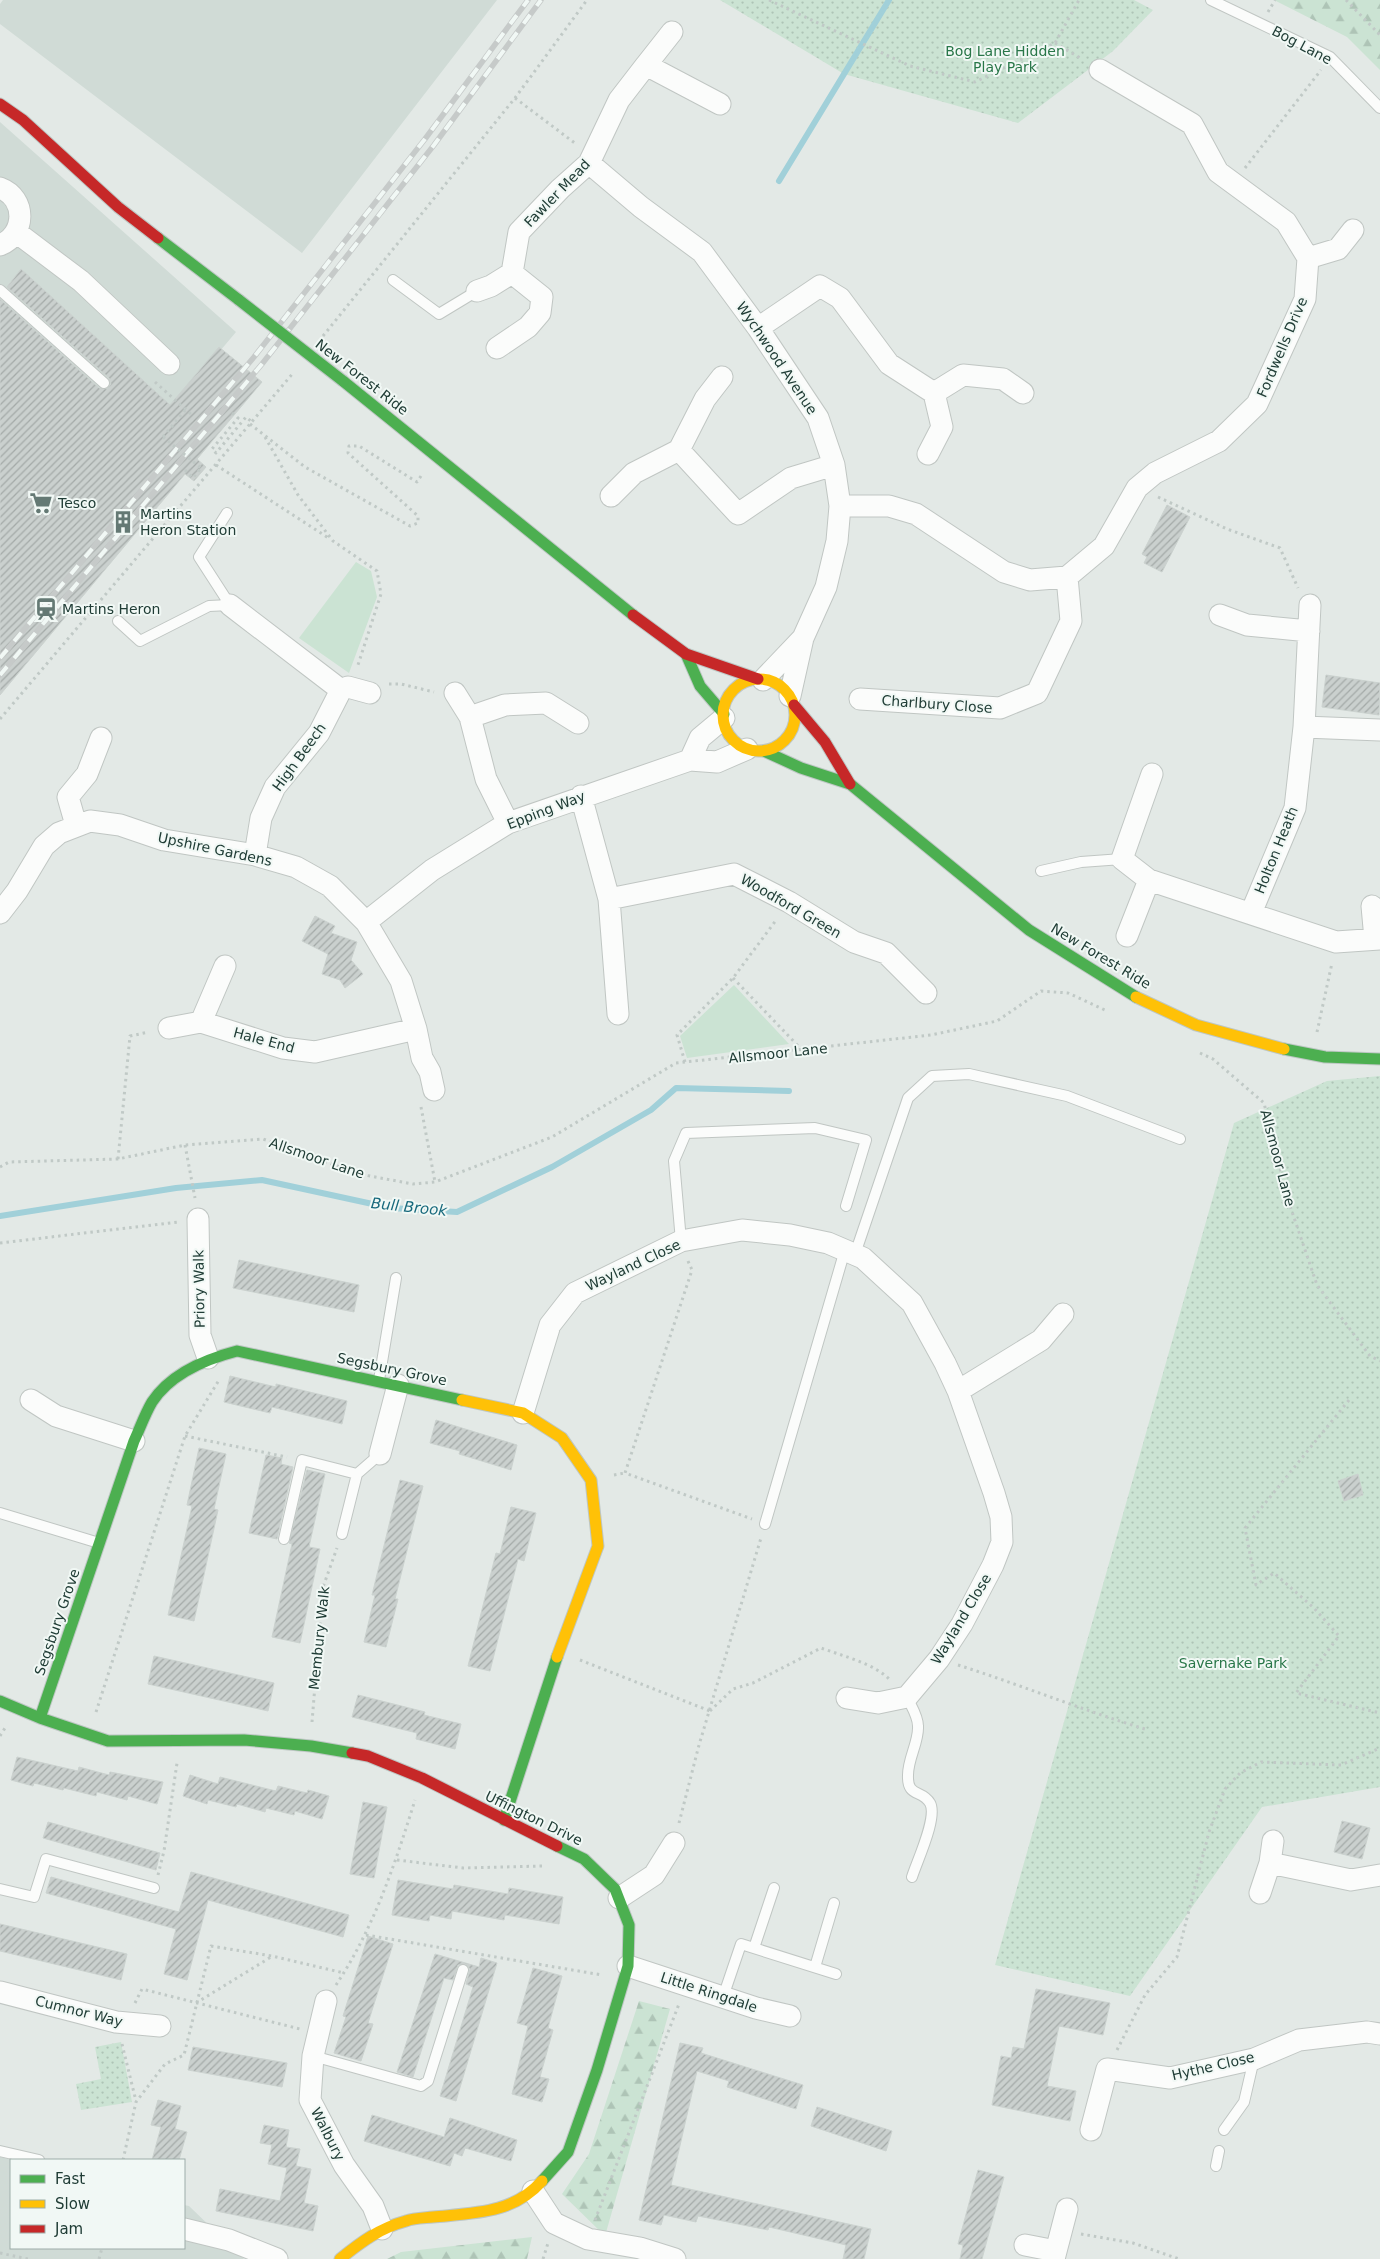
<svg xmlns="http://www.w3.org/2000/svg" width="1380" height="2259" font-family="'DejaVu Sans',sans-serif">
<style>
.built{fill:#d0dbd6}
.green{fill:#cbe3d3}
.forest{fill:url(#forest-firs)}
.park{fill:url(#park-dots)}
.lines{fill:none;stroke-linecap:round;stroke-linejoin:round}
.stream{stroke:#a1d0d9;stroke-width:6}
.building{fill:url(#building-hatch);stroke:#cbd2cf}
.lane-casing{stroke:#c0c6c3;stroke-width:12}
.street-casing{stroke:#c0c6c3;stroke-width:23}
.fast-casing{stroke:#bec7c4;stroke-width:13}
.slow-casing{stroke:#bec7c4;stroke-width:13}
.jam-casing{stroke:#bec7c4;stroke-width:13}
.path{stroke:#c0c9c6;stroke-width:3;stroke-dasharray:2.5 4;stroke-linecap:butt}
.lane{stroke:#fbfcfb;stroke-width:10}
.street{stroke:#fbfcfb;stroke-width:21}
.fast{stroke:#4caf50;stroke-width:11}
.slow{stroke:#ffc107;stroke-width:11}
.jam{stroke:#c62828;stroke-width:11}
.rail-casing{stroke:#c6cac9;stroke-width:5.5}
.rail{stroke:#f1f8f5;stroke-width:4;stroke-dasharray:11;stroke-linecap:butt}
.fast-bridge-casing{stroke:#bec7c4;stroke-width:13;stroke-linecap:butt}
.path-bridge{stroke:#c0c9c6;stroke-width:3;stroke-dasharray:2.5 4;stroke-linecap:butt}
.fast-bridge{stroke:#4caf50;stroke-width:11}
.labels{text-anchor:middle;stroke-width:4;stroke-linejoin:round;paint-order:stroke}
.street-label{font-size:14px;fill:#203d36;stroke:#f1f8f5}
.park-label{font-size:14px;fill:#287648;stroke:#f1f8f5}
.poi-label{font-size:14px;fill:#203d36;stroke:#f1f8f5;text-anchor:start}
.water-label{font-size:15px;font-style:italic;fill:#17697c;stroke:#f1f8f5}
</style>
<defs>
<pattern id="forest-firs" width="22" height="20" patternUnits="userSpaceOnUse" patternTransform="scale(1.25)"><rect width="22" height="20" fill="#cbe3d3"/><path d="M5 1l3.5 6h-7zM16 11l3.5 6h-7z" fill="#aec4b6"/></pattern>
<pattern id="park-dots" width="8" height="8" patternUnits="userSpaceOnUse" patternTransform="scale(1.25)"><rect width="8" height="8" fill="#cbe3d3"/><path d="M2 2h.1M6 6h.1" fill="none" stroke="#aec4b6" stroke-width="1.8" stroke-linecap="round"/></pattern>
<pattern id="building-hatch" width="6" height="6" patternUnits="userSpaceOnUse" patternTransform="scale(1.25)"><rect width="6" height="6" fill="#cad0ce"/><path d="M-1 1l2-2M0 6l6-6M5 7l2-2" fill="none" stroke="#a4aaa8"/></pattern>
</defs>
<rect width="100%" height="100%" fill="#e3e9e6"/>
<!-- built -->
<path class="built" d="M3 0H497L302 253 0 24V4Z
M0 122 236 332 0 612Z
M0 2157 12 2160 11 2248H184V2205L189 2206 244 2259H0Z"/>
<!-- green -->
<path class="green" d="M356 562 371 571 377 597 349 673 299 638Z
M734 985 789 1044 687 1058 680 1036Z"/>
<!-- forest -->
<path class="forest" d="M1274 0H1380V70L1347 37Z
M639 2001 670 2009 605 2236 562 2194 589 2154Z
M532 2237 527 2259H387L401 2252Z"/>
<!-- park -->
<path class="park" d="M720 0H1134L1153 10 1113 51 1018 123 844 74Z
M1380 1076V1787L1262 1807 1130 1996 995 1965 1234 1123 1327 1081Z
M121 2042 132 2102 81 2110 76 2084 101 2079 95 2047Z"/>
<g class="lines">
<!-- stream -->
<path class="stream" d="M779 181 889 0
M0 1216 176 1188 262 1180 391 1208 457 1212 552 1167 651 1110 676 1088 789 1091"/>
</g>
<!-- building -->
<path class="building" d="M21 269 170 405 219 347 262 382 197 459 206 467 194 481 185 474 0 695V299L99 388 107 389 111 384 109 378 7 287Z
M1167 505 1190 517 1162 572 1144 563 1147 557 1142 554Z
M1326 675 1380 683 1379 715 1322 707Z
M315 916 335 926 331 933 357 942 351 960 363 974 345 988 340 980 322 974 328 954 302 941Z
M239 1260 359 1285 354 1312 233 1288Z
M230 1376 276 1387V1384L347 1401 342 1424 272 1407 270 1413 224 1402Z
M436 1420 517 1445 511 1470 459 1454 460 1451 430 1443Z
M199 1448 226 1454 214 1509 218 1510 194 1621 168 1615 192 1506 187 1505Z
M266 1455 282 1458 281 1464 293 1467 277 1539 249 1533Z
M307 1470 325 1474 309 1547 320 1549 300 1643 272 1637 292 1544 289 1543Z
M1358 1474 1363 1495 1344 1501 1338 1481Z
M400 1480 423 1486 395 1599H398L386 1647 364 1642 375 1595H372Z
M511 1507 536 1513 524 1561 518 1559 490 1671 468 1666 496 1553 500 1554Z
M154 1656 274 1683 268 1711 148 1684Z
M358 1695 425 1712 424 1715 461 1724 455 1749 416 1739 417 1733 352 1717Z
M17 1757 78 1771 79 1767 109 1775 110 1772 163 1782 157 1804 128 1796 127 1800 97 1792 96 1796 64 1788 63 1790 34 1783 33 1786 11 1780Z
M190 1775 218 1784 220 1777 276 1791 278 1786 307 1793 308 1790 329 1796 322 1819 295 1811 294 1815 266 1808 265 1812 237 1804 236 1807 208 1800 207 1804 183 1796Z
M363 1802 387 1807 374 1878 350 1874Z
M1342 1821 1370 1828 1362 1859 1334 1852Z
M48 1822 160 1853 156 1870 43 1838Z
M191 1872 349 1915 343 1937 208 1900 187 1980 164 1974 176 1929 46 1893 51 1877 179 1912Z
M398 1880 453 1889 454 1885 508 1894 509 1888 563 1897 559 1924 505 1915 504 1920 452 1911 451 1919 430 1915 429 1921 392 1915Z
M0 1924 127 1954 121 1980 0 1951Z
M368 1936 393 1944 368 2023 373 2024 361 2061 334 2053 346 2017 343 2016Z
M435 1954 479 1967 481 1958 497 1963 456 2101 440 2096 473 1987 466 1984 470 1969 466 1964 458 1965 453 1980 444 1978 413 2077 397 2072Z
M533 1968 562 1976 548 2028 553 2030 540 2077 549 2079 542 2102 512 2094 528 2026 517 2023Z
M1036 1989 1110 2003 1103 2035 1059 2026 1047 2086 1076 2091 1070 2121 992 2105 1001 2056 1011 2058 1013 2047 1024 2049Z
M680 2043 703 2048 701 2053 803 2085 796 2109 727 2087 729 2081 697 2071 671 2185 871 2229 864 2259H843L846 2245 769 2227 768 2230 698 2216 696 2222 664 2215 661 2225 639 2220Z
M193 2047 287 2063 282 2087 188 2070Z
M158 2100 181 2106 175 2129 187 2132 179 2160H152L161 2127 151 2125Z
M817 2107 892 2131 886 2151 811 2126Z
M372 2115 444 2137 450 2118 517 2140 511 2161 465 2148 462 2156 454 2153 450 2166 364 2141Z
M264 2125 289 2130 286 2147 300 2149 296 2166 311 2169 304 2203 318 2206 313 2231 216 2211 220 2189 280 2201 287 2168 268 2164 272 2145 260 2143Z
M978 2170 1004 2177 982 2259H960L963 2245 958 2244Z"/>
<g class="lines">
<defs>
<path id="lane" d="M1211 0 1330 57 1380 108
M393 280 439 314 477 291
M0 290 104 383
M118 621 140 641 209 606 230 605 199 557 227 513
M1041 871 1081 862 1122 859
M681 1241 674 1161 686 1133 815 1128 866 1140 846 1206
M855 1254 908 1098 932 1076 969 1074 1067 1096 1180 1139
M379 1380 396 1278
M357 1474 380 1454
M0 1513 99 1543
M765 1524 845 1250
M284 1539 302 1460 357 1474 342 1534
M907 1697C911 1706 918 1716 918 1726 919 1742 908 1758 908 1775 907 1798 922 1789 930 1803 938 1817 917 1861 912 1877
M0 1889 34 1897 46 1859 154 1888
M754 1948 774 1888
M815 1967 834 1903
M723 1997 741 1944 836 1974
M313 2056 421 2086 428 2081 463 1970
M1224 2130 1244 2102 1254 2059
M0 2151 39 2160
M1216 2166 1219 2151"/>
<path id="street" d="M646 65 672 32
M589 163 641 207 702 252 758 328 818 418 834 465 840 506 837 541 826 587 803 638 790 696
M0 188C27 198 26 235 0 245
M16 232 81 281 169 364
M1308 258 1338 249 1353 230
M512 273 519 232 560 189 589 163 619 100 646 65 720 104
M477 291 491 286 512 273 542 297 540 313 528 327 497 348
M758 328 820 286 840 298 889 364 934 393 942 427 928 454
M934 393 963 375 1003 379 1023 393
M679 450 738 514 791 478 834 465
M611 496 634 473 679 450 705 399 722 377
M840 506H889L916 514 1004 572 1030 580 1067 577 1104 546 1137 488 1155 473 1219 441 1257 404 1305 299 1308 258 1286 222 1218 172 1192 124 1100 70
M230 605 341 690 348 687 370 693
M1220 615 1247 625 1309 631
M763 680 803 638
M455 693 470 717 486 779 508 823
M860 699 1000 708 1037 693 1071 621 1067 577
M470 717 505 705 546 703 578 723
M1304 727 1380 730
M690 760 700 738 724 718
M1152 774 1122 859 1149 880 1336 942 1380 939
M581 796 609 899 734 874 789 902 854 942 886 953 926 993
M76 825 68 797 87 774 101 738
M255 855 261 818 275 787 319 733 341 690
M609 899 618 1014
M1372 906 1375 939
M0 913 17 891 44 846 59 833 90 821 120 825 164 840 255 855 296 867 330 886 366 922 401 981 416 1029 422 1058 430 1072 434 1090
M1251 913 1295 808 1304 727 1310 605
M366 922 432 870 508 823 690 760 717 762 747 749
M1127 936 1149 880
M201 1022 225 966
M169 1028 201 1022 283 1048 315 1052 416 1029
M198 1219 200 1335 208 1358
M958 1391 1041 1340 1063 1314
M31 1400 56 1416 134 1441
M523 1413 550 1325 575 1293 681 1241 742 1230 790 1235 828 1243 863 1258 912 1303 945 1363 958 1391 994 1493 1001 1517 1002 1542 993 1565 962 1624 939 1659 907 1697 878 1703 847 1698
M380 1454 398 1385
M1270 1863 1351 1880 1380 1875
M1260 1893 1270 1863 1273 1841
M619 1898 654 1875 674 1843
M628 1966 756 2008 790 2016
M0 1992 116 2022 160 2026
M326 2001 313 2056 310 2100 344 2165 373 2206 382 2229
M1091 2130 1107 2069 1170 2078 1254 2059 1299 2040 1367 2032 1380 2034
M533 2191 554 2223 588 2239 640 2248 675 2259
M184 2229 229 2240 277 2259
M1025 2245 1056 2251
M1054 2259 1067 2209"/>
<path id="fast" d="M158 238 239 300
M343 381 633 615
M686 654 700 686 724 714
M764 751 801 768 850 784 1029 930 1136 997
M1284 1049 1325 1057 1380 1059
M0 1701 40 1718 108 1741 244 1740 311 1746 352 1753
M40 1718 134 1441C140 1428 145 1414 152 1402 171 1373 206 1359 237 1351L462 1400
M504 1820 557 1657
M542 2181 568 2152 597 2070 628 1966 629 1925 615 1889 584 1859 557 1846"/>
<path id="slow" d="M723 715a36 36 0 1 1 72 0a36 36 0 1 1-72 0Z
M1136 997 1196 1025 1284 1049
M462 1400 523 1413 562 1438 591 1480 598 1546 557 1657
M340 2259C361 2242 380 2228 406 2221 414 2218 424 2218 433 2217 473 2213 513 2214 542 2181"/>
<path id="jam" d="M0 104 23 120 118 207 158 238
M633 615 686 654 758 679
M794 705 825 742 850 784
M352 1753 368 1756 422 1778 557 1846"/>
</defs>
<!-- lane casing -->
<use href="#lane" class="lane-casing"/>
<!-- street casing -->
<use href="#street" class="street-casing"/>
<!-- fast casing -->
<use href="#fast" class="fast-casing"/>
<!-- slow casing -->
<use href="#slow" class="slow-casing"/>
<!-- jam casing -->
<use href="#jam" class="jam-casing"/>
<!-- path -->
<path class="path" d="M769 0 910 66 975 82 1055 43 1079 0
M1346 0 1380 35
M1268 12 1275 0
M1055 43 1082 59
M515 98 576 144
M1245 168 1321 70
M323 336 515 98 587 0
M155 382 193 416
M232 413 238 418 212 449 216 453 246 417 252 422
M250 424 305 467 410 526 418 523V516L348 453 349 446H359L417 482 421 476
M163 437 186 409
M265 437 298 495 333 541 377 571 381 594 357 668
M216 465 330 539
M185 470 193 478 201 468
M1158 497 1227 529 1280 548 1298 588
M389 684H401L434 692
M0 719 294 372
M733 978 803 1051
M1317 1032 1332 963
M1200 1053 1213 1059 1264 1103 1287 1197 1317 1285 1370 1356 1380 1361
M685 1062 677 1035 733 978 777 919
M421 1107 435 1182
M185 1145 195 1198
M118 1159 130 1036 149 1032
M0 1167 9 1162 118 1159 185 1145 263 1139 359 1174 413 1184 435 1182 552 1137 676 1063 931 1035 997 1021 1041 991 1068 993 1105 1010
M0 1243 178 1222
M688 1261 692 1270 625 1473 752 1519
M1349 1400 1245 1528 1256 1585 1274 1573 1314 1608 1339 1636 1296 1693 1380 1713
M185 1436 287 1457
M614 1475 625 1473
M580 1660 710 1711
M958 1665C1021 1685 1082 1710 1145 1729
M710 1711 733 1689 753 1683 821 1648C840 1655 875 1664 889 1679
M96 1712 185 1436 219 1380
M312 1722 323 1587 337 1548
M0 1736 5 1728
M679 1823 699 1745 761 1538
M397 1860 463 1868 543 1866
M158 1875 164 1851 177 1763
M366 1935 602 1975
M336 1985C374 1928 395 1864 415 1800
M135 2003 142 1989 300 2029
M196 2003 271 1957
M122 2044 136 2101
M1117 2050 1145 1995 1177 1957 1209 1832 1225 1789 1240 1773 1261 1762 1341 1765 1380 1748
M123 2160 136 2102 165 2064 184 2055 211 1946 272 1956 344 1973
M595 2220 679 2004
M1081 2234 1133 2243 1179 2259
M0 2253 28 2259
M99 2259 102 2248
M543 2259 548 2243"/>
<!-- lane -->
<use href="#lane" class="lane"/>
<!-- street -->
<use href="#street" class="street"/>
<!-- fast -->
<use href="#fast" class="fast"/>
<!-- slow -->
<use href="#slow" class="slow"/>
<!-- jam -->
<use href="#jam" class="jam"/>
<defs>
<path id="rail" d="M0 658 254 357 425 139 528 0
M0 675 262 364 434 145 541 0"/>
</defs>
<!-- rail casing -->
<use href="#rail" class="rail-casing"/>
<!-- rail -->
<use href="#rail" class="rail"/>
<defs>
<path id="fast-bridge" d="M239 300 343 381"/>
</defs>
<!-- fast-bridge casing -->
<use href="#fast-bridge" class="fast-bridge-casing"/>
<!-- path-bridge -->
<path class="path-bridge" d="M163 437 201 468"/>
<!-- fast-bridge -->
<use href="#fast-bridge" class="fast-bridge"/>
</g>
<!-- icons -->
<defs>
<symbol id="supermarket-bare" viewBox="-9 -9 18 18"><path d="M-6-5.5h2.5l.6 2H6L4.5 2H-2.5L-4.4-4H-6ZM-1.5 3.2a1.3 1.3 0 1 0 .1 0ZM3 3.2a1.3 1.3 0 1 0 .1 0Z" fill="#647974" stroke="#f1f8f5" stroke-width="2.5" paint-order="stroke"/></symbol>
<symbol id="building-bare" viewBox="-9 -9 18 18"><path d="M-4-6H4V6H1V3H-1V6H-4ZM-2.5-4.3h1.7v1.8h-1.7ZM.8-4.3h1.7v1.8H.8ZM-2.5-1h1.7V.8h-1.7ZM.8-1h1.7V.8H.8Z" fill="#647974" stroke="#f1f8f5" stroke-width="2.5" paint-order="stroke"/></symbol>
<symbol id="station-bare" viewBox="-9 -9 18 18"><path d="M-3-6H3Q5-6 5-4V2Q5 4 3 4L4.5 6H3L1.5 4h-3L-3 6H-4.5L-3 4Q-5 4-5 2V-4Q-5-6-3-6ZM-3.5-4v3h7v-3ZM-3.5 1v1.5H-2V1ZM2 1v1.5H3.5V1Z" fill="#647974" stroke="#f1f8f5" stroke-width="2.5" paint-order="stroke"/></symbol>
</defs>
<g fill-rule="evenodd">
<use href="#supermarket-bare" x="25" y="487" width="32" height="32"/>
<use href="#building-bare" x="107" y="506" width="32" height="32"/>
<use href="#station-bare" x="30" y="593" width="32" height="32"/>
</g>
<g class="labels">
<!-- street labels -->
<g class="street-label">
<text transform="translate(1302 45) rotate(28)" y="5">Bog Lane</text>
<text transform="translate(557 193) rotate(-46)" y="5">Fawler Mead</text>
<text transform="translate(1282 347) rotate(-67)" y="5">Fordwells Drive</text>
<text transform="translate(777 358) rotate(56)" y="5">Wychwood Avenue</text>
<text transform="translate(362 377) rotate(38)" y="5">New Forest Ride</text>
<text transform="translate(937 704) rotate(4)" y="5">Charlbury Close</text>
<text transform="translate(299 757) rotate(-54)" y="5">High Beech</text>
<text transform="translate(546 810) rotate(-21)" y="5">Epping Way</text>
<text transform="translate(215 849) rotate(12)" y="5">Upshire Gardens</text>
<text transform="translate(1276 850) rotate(-68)" y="5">Holton Heath</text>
<text transform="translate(791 906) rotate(30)" y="5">Woodford Green</text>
<text transform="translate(1101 956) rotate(31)" y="5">New Forest Ride</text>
<text transform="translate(264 1040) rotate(15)" y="5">Hale End</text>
<text transform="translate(778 1053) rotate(-6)" y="5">Allsmoor Lane</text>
<text transform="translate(317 1158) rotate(19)" y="5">Allsmoor Lane</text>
<text transform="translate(1278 1158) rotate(75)" y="5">Allsmoor Lane</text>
<text transform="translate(633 1265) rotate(-25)" y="5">Wayland Close</text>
<text transform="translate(199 1289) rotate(-91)" y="5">Priory Walk</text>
<text transform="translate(392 1369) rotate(12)" y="5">Segsbury Grove</text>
<text transform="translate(961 1619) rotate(-59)" y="5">Wayland Close</text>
<text transform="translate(57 1622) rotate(-71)" y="5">Segsbury Grove</text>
<text transform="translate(319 1638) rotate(-84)" y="5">Membury Walk</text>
<text transform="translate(534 1818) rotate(26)" y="5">Uffington Drive</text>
<text transform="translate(709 1992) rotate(18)" y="5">Little Ringdale</text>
<text transform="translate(79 2011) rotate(14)" y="5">Cumnor Way</text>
<text transform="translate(1213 2066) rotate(-13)" y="5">Hythe Close</text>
<text transform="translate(328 2134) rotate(63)" y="5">Walbury</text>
</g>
<!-- park labels -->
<g class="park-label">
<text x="1005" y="56">Bog Lane Hidden<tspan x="1005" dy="16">Play Park</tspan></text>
<text x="1233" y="1668">Savernake Park</text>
</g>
<!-- poi labels -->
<g class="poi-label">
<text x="58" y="508">Tesco</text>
<text x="140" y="519">Martins<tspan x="140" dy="16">Heron Station</tspan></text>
<text x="62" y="614">Martins Heron</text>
</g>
<!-- water labels -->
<g class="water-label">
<text transform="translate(409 1207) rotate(6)" y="5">Bull Brook</text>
</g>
</g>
<!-- legend -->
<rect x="10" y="2159" width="175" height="90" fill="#f1f8f5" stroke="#9dada9"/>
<rect x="20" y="2175" width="25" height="8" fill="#4caf50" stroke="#9dada9"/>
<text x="55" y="2184" font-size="15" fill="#203d36">Fast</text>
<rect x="20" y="2200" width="25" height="8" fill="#ffc107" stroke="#9dada9"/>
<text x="55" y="2209" font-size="15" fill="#203d36">Slow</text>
<rect x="20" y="2225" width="25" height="8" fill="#c62828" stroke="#9dada9"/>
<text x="55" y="2234" font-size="15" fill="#203d36">Jam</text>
</svg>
